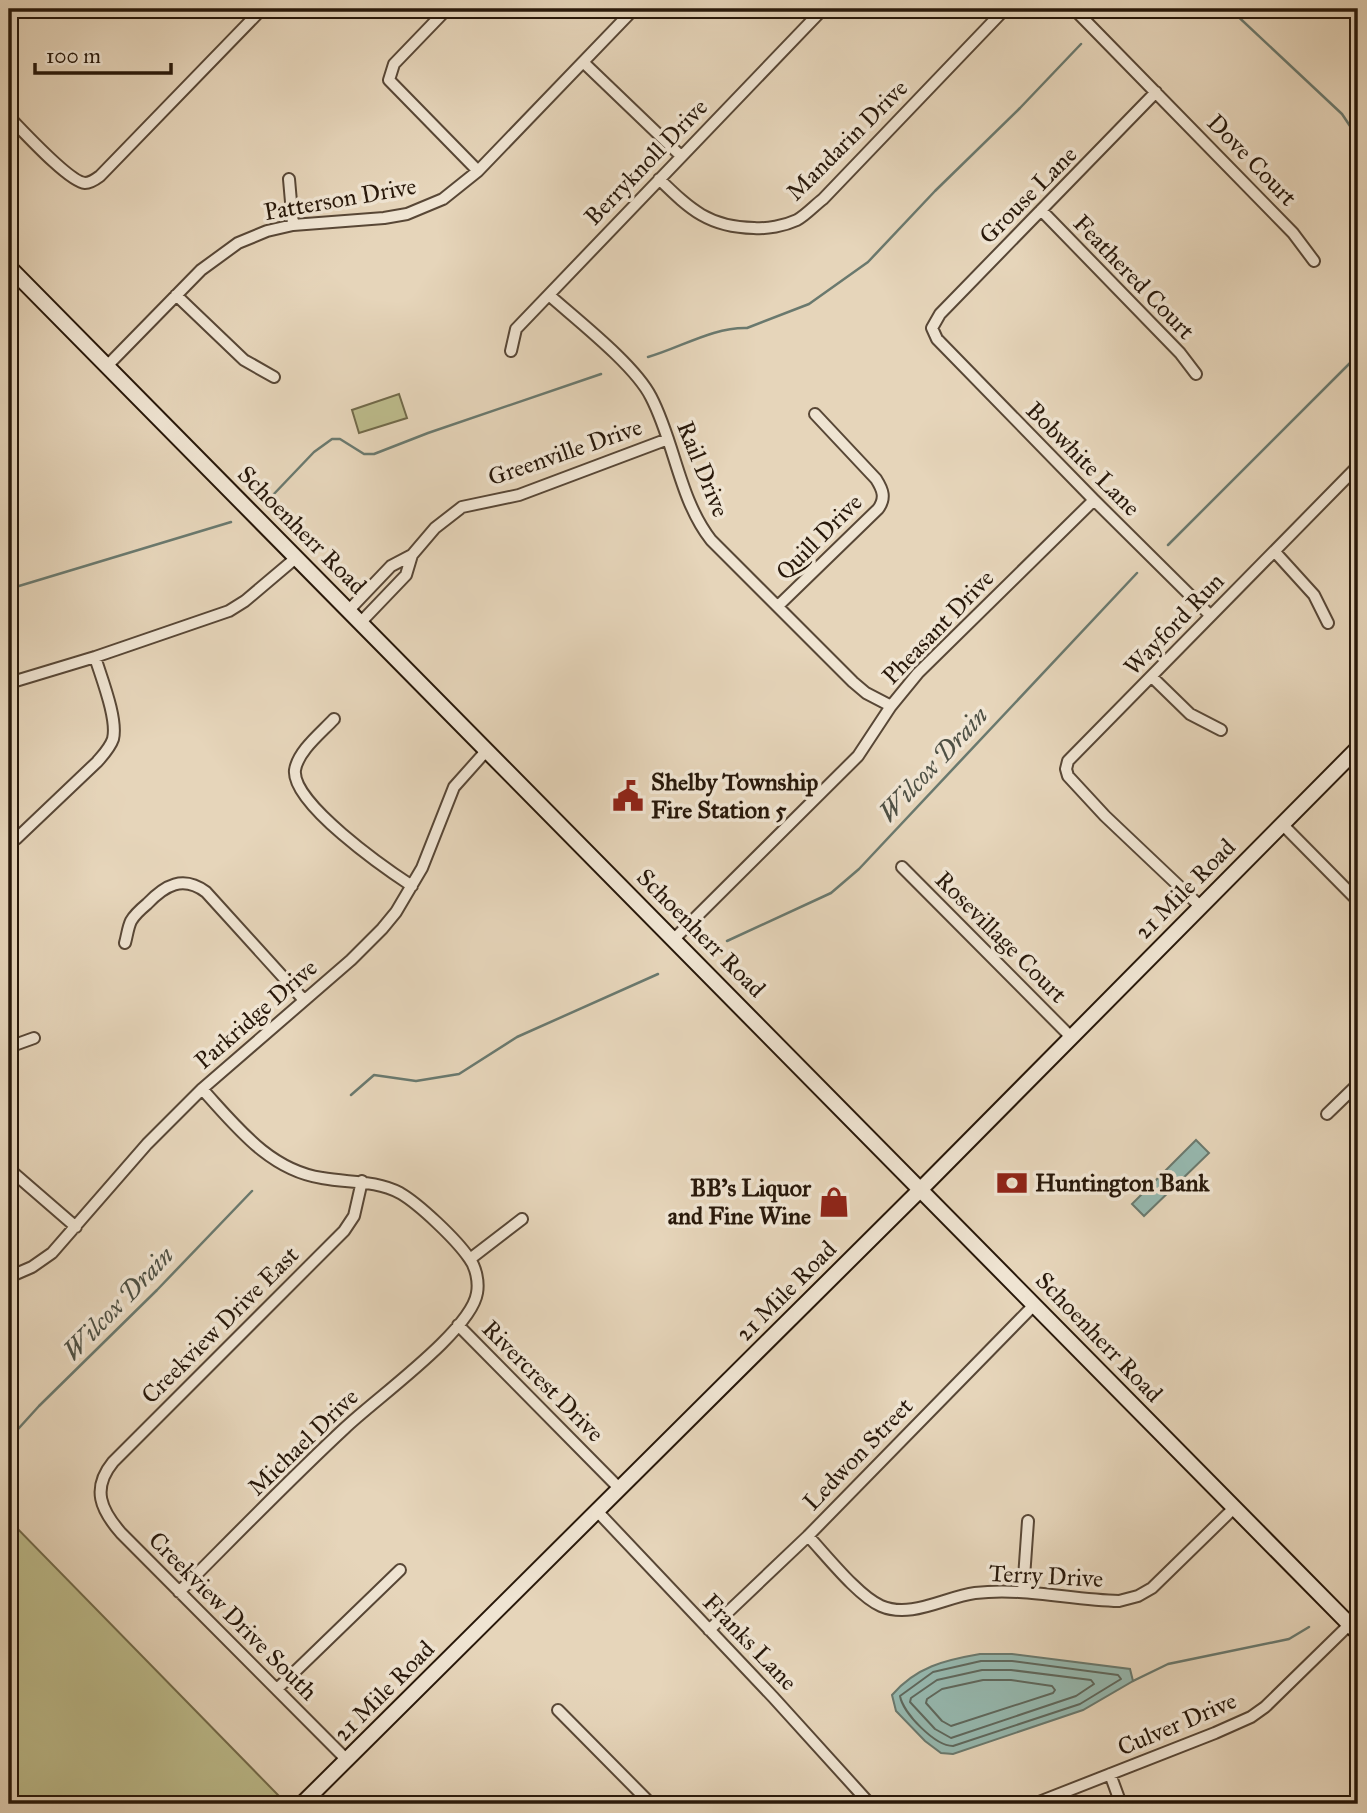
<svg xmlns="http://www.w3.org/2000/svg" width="1367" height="1813" font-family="'IM FELL Great Primer',serif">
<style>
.green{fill:#bcbb8b;stroke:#726a4a;stroke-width:2}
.water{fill:#96b9b0;stroke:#6a796e;stroke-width:2}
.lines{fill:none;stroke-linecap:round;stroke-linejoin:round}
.shore{stroke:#5f685d;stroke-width:2}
.stream{stroke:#6a796e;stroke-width:2.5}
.street-casing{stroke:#584736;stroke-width:14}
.secondary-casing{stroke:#28180a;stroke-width:18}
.street{stroke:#efe4d2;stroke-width:10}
.secondary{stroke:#efe4d2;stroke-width:14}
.labels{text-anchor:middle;stroke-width:7;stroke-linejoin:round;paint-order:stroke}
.street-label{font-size:24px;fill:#28180a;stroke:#efe4d2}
.poi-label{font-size:24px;font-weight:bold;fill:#28180a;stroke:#efe4d2;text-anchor:start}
.water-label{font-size:26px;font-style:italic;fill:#4e5044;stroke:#efe4d2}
</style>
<rect width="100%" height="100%" fill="#e6d5ba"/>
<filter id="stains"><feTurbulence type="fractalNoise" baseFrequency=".00286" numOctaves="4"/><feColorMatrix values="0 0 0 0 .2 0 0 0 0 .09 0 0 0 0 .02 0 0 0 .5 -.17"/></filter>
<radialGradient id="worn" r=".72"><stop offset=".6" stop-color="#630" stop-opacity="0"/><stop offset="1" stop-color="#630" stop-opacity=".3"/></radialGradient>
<!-- green -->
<path class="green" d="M399 394 407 418 359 433 352 410Z
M9 1520 278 1795 269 1804H9Z"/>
<!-- water -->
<path class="water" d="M1196 1140 1209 1153 1144 1216 1132 1204Z
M980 1654H1012L1130 1669 1133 1681 1083 1710 953 1754 941 1753 925 1741 896 1711 892 1695C916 1667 945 1660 980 1654Z"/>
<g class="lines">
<!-- shore -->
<path class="shore" d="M981 1661H1012L1118 1675 1121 1679 1080 1704 953 1746C935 1746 903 1713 900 1696L933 1672Z
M982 1670H1011L1091 1680 1094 1684 1076 1696 951 1738 935 1729 910 1702 911 1698 937 1680Z
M983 1680H1011L1052 1686 1055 1690 1053 1693 951 1726 942 1721 926 1703 927 1699 942 1689Z"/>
<!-- stream -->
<path class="stream" d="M1230 9 1342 114 1358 138
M1111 14 1117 9
M648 357C680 348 713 327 747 328L809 304 868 262 935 191 1020 108 1081 44
M272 496 314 452 332 439H340L364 454H374L428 433 601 374
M1168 545 1358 355
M9 589 231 522
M727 941 831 893 859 869 1137 573
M351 1095 374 1075 416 1081 459 1074 517 1037 658 974
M9 1439 39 1406 157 1290 252 1191
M1353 1594 1358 1589
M1133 1681 1168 1664 1289 1639 1309 1627"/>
<defs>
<path id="street" d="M447 9 394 64 389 80 478 171
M1074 9 1293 233 1314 261
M583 62 681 156
M1156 92 940 314 932 328 937 339 1094 500 1210 615
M9 117C22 130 69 182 85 183 91 183 96 179 100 176L262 9
M289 179 293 225
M659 179C690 209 708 227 754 228 767 229 784 226 797 220 806 215 815 205 823 199L1005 9
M1041 210 1180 353 1196 374
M176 295 244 360 274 377
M549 295C577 320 635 365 651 397 675 443 679 499 711 540L853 682 866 693 891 706
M511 351 516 329 823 9
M107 366 201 270 238 243 267 231 293 225 384 218 407 214 443 199 478 171 634 9
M1275 552 1314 595 1328 623
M412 555 435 528 462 507 519 495 668 439
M778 606 878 509C886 498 883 490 876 479L815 414
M349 610 391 566 412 555 406 575 361 622
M1152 677 1190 714 1221 730
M9 683 95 657 229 611 245 601 297 557
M334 719C321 733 298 751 295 770 291 803 386 869 412 886
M1282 824 1358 901
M16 839 97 762C103 755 110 748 113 739 118 719 101 677 95 657
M902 867 1071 1037
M1200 906 1105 816 1068 776 1066 769 1068 761 1358 466
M674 939 858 756 891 706 918 673 1094 500
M125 943C127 936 128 927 131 921 135 914 141 909 147 904 165 885 183 875 206 892L303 999
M9 1047 34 1038
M1327 1114 1358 1084
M9 1169 76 1227
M470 1259 522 1219
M9 1277 32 1267 52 1253 147 1144 202 1089 351 960 382 929 396 912 422 868 454 787 487 750
M458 1325 620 1489
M597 1511 773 1697 870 1804
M808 1536C826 1555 858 1596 881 1606 911 1619 945 1597 975 1593 1023 1587 1071 1600 1119 1601L1138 1596 1152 1588 1235 1507
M179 1592C234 1537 288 1481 345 1428 375 1399 471 1331 477 1293 479 1282 476 1267 469 1258 456 1239 419 1204 400 1193 375 1180 349 1183 322 1178 269 1170 236 1126 202 1089
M1023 1592 1028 1521
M709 1630 808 1536 1035 1304
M277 1689 400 1570
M558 1710 651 1804
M347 1760 121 1533C101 1510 91 1489 113 1462L344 1231 354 1216 362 1181
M1110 1774 1121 1804
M1034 1804 1215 1733 1251 1717 1265 1707 1350 1624"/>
<path id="secondary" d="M9 267 1358 1633
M302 1804 921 1189 1358 748"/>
</defs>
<!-- street casing -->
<use href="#street" class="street-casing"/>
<!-- secondary casing -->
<use href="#secondary" class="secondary-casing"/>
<!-- street -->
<use href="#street" class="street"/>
<!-- secondary -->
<use href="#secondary" class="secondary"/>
</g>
<!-- icons -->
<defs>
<symbol id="civic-bare" viewBox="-9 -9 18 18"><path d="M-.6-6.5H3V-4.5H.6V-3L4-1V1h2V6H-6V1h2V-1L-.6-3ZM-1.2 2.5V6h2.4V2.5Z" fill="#8f2418" stroke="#efe4d2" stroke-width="2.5" paint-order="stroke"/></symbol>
<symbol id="bank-bare" viewBox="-9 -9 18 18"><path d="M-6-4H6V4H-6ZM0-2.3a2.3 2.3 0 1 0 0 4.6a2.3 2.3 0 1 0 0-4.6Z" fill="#8f2418" stroke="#efe4d2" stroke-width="2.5" paint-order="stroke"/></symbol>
<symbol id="shop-bare" viewBox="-9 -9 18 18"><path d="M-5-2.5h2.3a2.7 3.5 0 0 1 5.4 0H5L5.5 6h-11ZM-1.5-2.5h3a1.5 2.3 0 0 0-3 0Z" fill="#8f2418" stroke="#efe4d2" stroke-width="2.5" paint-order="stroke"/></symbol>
</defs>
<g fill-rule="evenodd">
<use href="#civic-bare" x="606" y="774" width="44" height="44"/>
<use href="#bank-bare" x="990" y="1161" width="44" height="44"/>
<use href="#shop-bare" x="812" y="1180" width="44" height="44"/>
</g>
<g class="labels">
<!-- street labels -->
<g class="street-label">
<text transform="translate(847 140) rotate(-45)" y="8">Mandarin Drive</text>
<text transform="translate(1252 160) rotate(46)" y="8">Dove Court</text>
<text transform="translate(646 162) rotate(-46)" y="8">Berryknoll Drive</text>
<text transform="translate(1028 195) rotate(-45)" y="8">Grouse Lane</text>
<text transform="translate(340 199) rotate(-10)" y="8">Patterson Drive</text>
<text transform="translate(1134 277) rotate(46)" y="8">Feathered Court</text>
<text transform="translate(565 452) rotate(-19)" y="8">Greenville Drive</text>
<text transform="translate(1083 459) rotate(45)" y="8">Bobwhite Lane</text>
<text transform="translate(703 469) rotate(68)" y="8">Rail Drive</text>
<text transform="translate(302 530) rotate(45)" y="8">Schoenherr Road</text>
<text transform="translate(819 537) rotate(-45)" y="8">Quill Drive</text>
<text transform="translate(1174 624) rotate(-46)" y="8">Wayford Run</text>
<text transform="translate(938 627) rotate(-46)" y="8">Pheasant Drive</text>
<text transform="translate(1185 889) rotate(-45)" y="8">21 Mile Road</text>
<text transform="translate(701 933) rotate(45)" y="8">Schoenherr Road</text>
<text transform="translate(1001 937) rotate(45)" y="8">Rosevillage Court</text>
<text transform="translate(256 1014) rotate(-41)" y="8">Parkridge Drive</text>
<text transform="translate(786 1291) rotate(-45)" y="8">21 Mile Road</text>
<text transform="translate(220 1325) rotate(-45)" y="8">Creekview Drive East</text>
<text transform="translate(1099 1337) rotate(46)" y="8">Schoenherr Road</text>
<text transform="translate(543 1381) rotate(45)" y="8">Rivercrest Drive</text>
<text transform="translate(303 1442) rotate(-44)" y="8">Michael Drive</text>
<text transform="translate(858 1454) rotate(-46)" y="8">Ledwon Street</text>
<text transform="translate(1046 1576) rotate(3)" y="8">Terry Drive</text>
<text transform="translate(233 1616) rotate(45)" y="8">Creekview Drive South</text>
<text transform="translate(750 1642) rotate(46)" y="8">Franks Lane</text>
<text transform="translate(384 1691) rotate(-45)" y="8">21 Mile Road</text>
<text transform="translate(1177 1724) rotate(-23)" y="8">Culver Drive</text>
</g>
<!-- poi labels -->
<g class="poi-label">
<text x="651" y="790">Shelby Township<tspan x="651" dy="28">Fire Station 5</tspan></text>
<text x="1035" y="1191">Huntington Bank</text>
<text x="811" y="1196" text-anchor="end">BB's Liquor<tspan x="811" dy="28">and Fine Wine</tspan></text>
</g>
<!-- water labels -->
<g class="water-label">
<text transform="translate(933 764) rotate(-47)" y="9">Wilcox Drain</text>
<text transform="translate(118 1303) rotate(-46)" y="9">Wilcox Drain</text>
</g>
</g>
<!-- margin -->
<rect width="1367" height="1813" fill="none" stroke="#e6d5ba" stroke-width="35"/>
<rect x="10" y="10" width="1346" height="1792" fill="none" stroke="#28180a" stroke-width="3.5"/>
<rect x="18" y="18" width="1332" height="1778" fill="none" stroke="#28180a" stroke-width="2"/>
<!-- scale -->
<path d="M35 63v10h136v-10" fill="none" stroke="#28180a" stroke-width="3.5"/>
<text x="46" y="63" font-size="21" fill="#28180a" stroke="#efe4d2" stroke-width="5" paint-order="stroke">100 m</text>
<rect width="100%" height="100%" filter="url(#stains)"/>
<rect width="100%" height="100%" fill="url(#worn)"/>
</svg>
